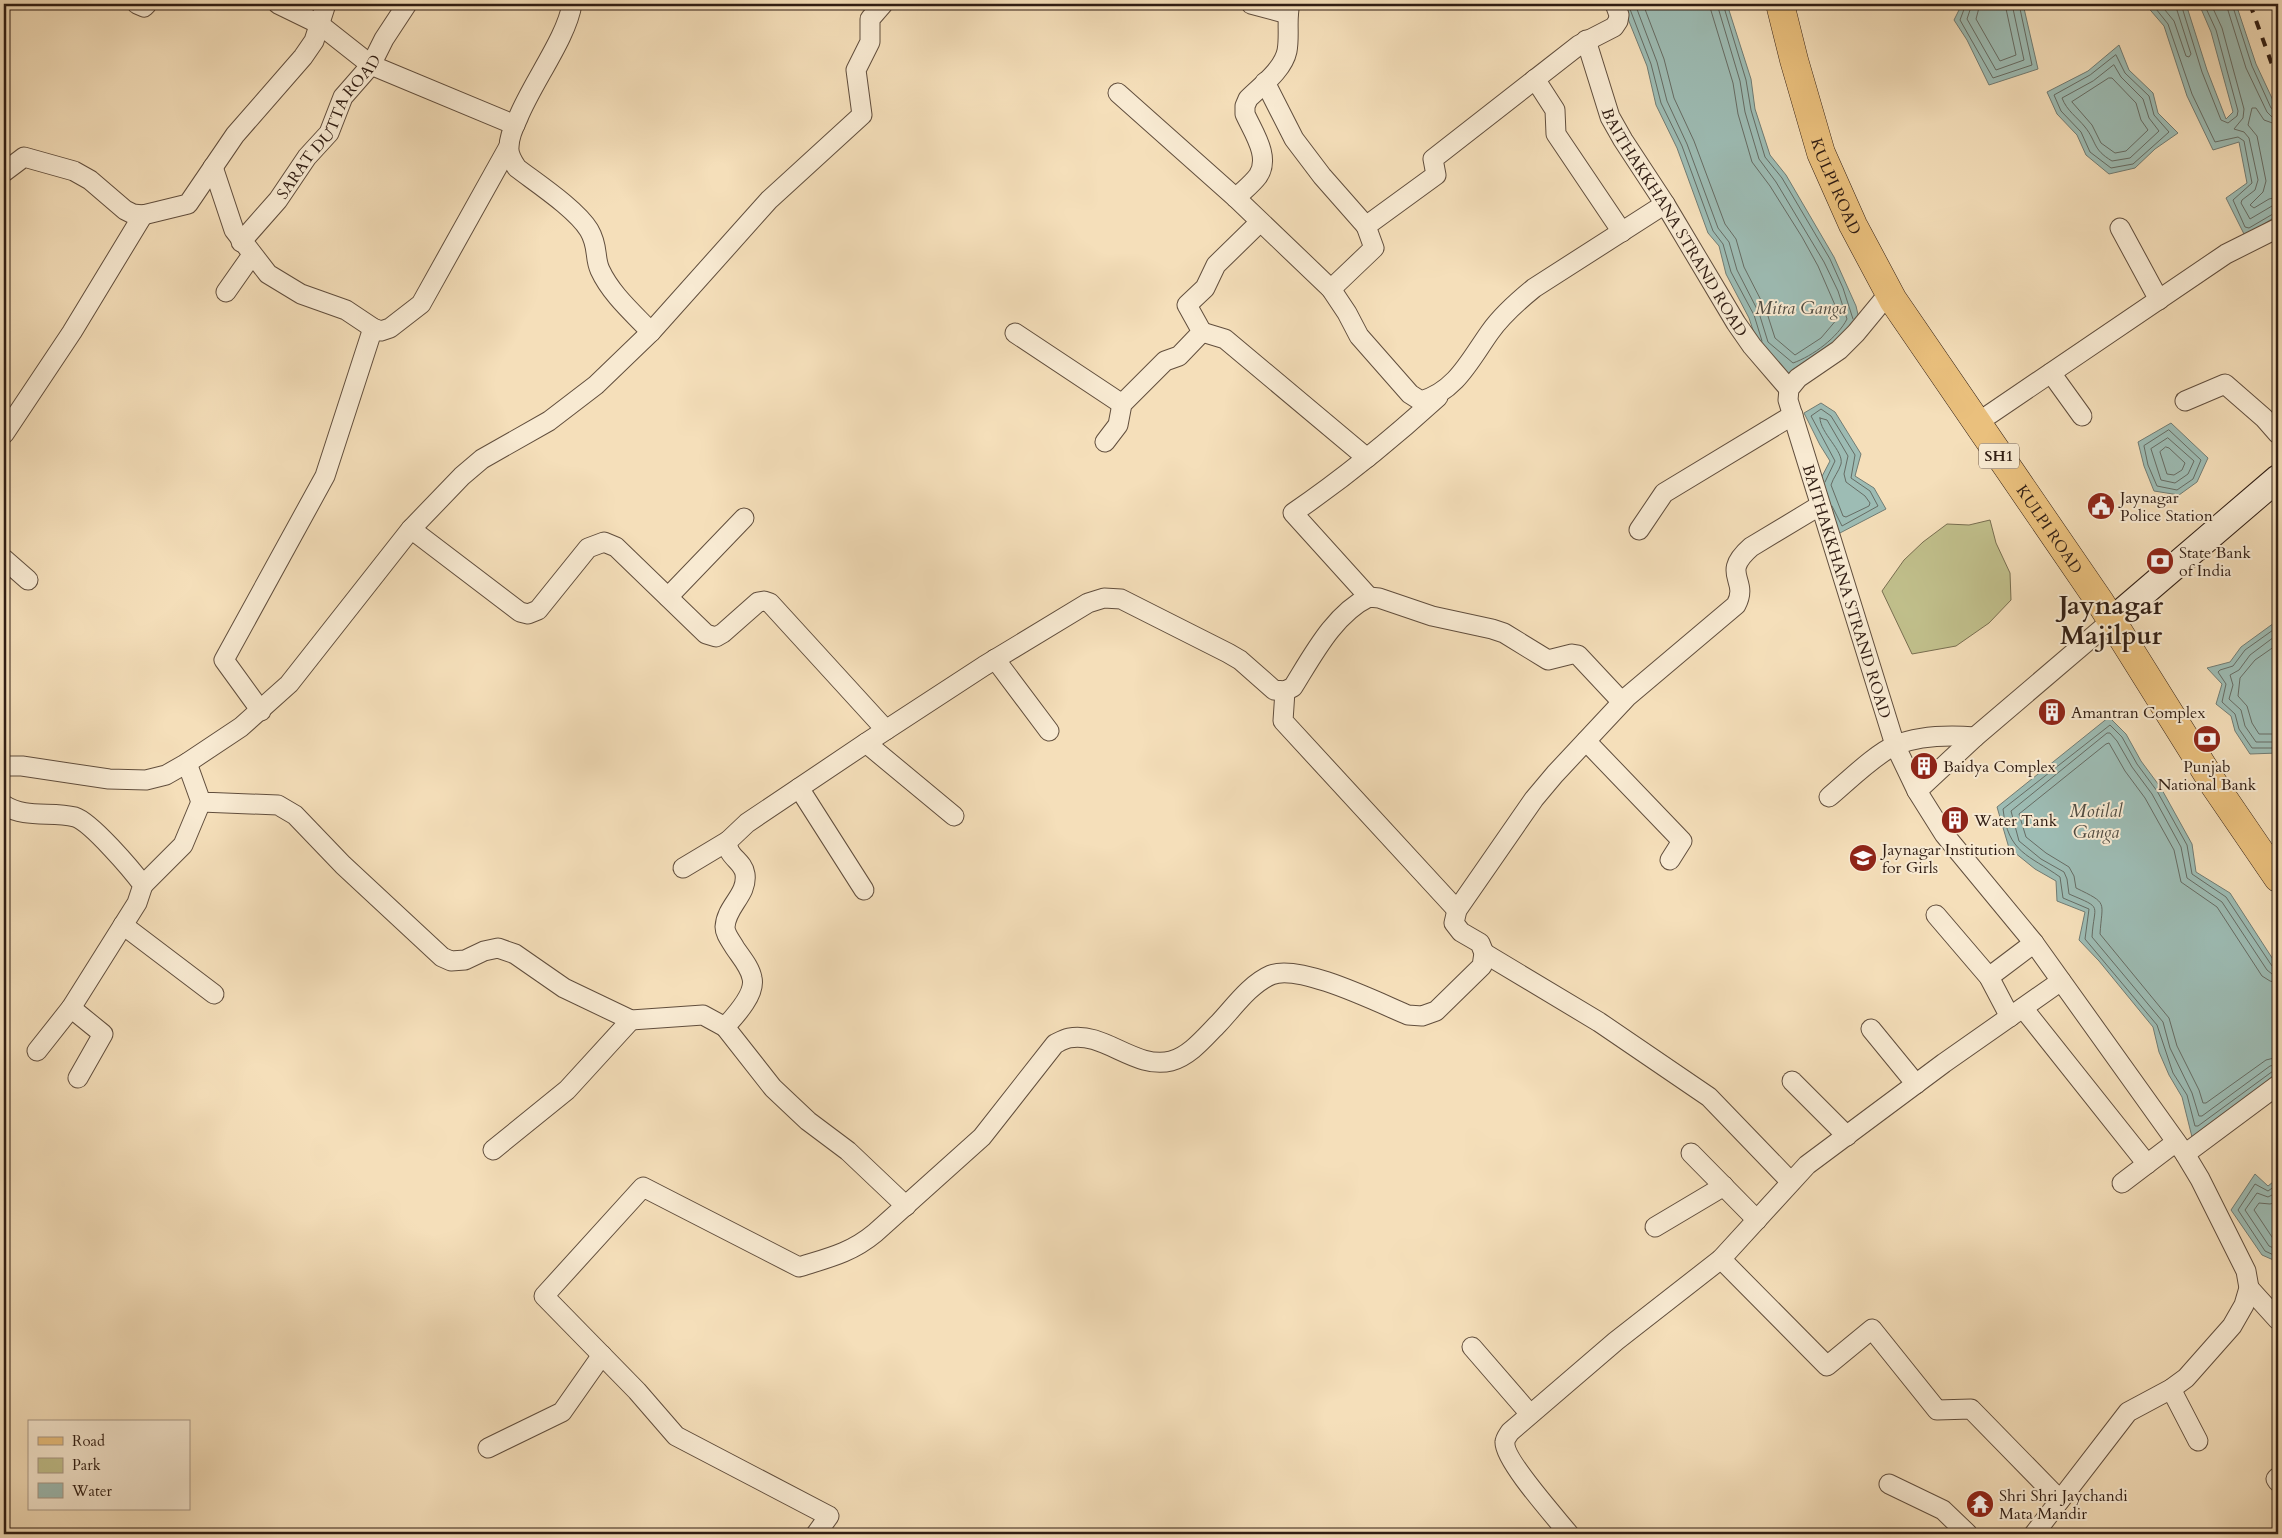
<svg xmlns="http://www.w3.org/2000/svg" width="2282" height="1538" font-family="Cardo,serif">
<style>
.green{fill:#c1c08c;stroke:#786e50}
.water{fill:#9dbcb4;stroke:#717c74}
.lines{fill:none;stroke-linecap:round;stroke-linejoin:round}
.shore{stroke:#666c64;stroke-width:1}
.street-casing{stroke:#614e3d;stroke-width:21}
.secondary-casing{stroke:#301d13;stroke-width:28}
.primary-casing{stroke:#301d13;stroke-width:29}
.street{stroke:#f8ead2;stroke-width:19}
.secondary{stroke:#f8ead2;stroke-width:26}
.primary{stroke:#eac07d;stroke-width:28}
.rail{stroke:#301d13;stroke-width:4;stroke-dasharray:9 9;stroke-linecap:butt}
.labels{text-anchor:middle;stroke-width:4;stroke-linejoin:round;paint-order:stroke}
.shield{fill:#f8ead2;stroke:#6c5a4c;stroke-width:1}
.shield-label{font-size:15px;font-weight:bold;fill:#301d13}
.street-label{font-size:16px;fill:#301d13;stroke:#f8ead2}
.poi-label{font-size:16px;fill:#301d13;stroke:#f8ead2;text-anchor:start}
.water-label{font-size:18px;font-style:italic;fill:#514d43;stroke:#f8ead2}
.town-label{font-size:26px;font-weight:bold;fill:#301d13;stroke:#f8ead2}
</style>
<rect width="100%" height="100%" fill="#f5dfba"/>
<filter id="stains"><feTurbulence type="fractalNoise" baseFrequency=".004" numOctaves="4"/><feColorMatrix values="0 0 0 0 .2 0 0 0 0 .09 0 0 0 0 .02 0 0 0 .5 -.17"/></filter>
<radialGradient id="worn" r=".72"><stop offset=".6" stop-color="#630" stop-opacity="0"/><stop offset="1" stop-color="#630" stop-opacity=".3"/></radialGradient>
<!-- green -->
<path class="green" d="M1990 520 1996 543 2010 573 2011 600 1989 623 1956 646 1912 654 1882 591 1904 560 1923 542 1947 524 1969 525Z"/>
<!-- water -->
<path class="water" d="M1622 4H1727L1751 79 1755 109 1770 155 1786 175 1834 257 1856 306 1860 323 1790 376 1759 348 1749 318 1726 274 1719 246 1708 233 1677 148 1656 105 1647 66Z
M1962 4H2023L2038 69 1989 85 1967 40 1954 20Z
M2145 4H2186L2207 70 2226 119 2233 112 2211 32 2199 4H2236L2256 64 2278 111V215L2245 236 2226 198 2247 183 2239 142 2213 150 2187 96 2164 26Z
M2119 45 2129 70 2153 93 2158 113 2178 133 2155 149 2135 168 2109 174 2086 155 2077 135 2057 114 2047 92 2088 71Z
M1821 403 1835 412 1861 454 1855 476 1874 488 1886 509 1838 534 1818 484 1830 461 1820 445 1804 413Z
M2171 423 2208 458 2197 482 2179 495 2154 491 2144 466 2138 442Z
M2274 623 2278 626V753L2250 754 2235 731 2231 716 2216 704 2222 684 2207 668 2230 662 2241 647Z
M2109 717 2126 734 2141 761 2161 788 2192 844 2196 872 2230 893 2278 967V1074L2192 1137 2182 1097 2169 1075 2159 1052 2153 1027 2099 961 2079 940 2085 912 2057 901 2056 881 2035 869 2009 848 1997 807Z
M2255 1174 2268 1186 2278 1178V1262L2262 1255 2231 1210Z"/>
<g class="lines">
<!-- shore -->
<path class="shore" d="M1628 4 1651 64 1661 103 1682 146 1713 231 1723 244 1731 272 1754 315 1762 341
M1635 4 1657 62 1667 101 1687 144 1718 228 1729 242 1737 270 1759 313 1768 342 1793 363C1813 356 1838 337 1847 319L1838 291 1824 262 1776 182 1759 159 1745 112 1740 81 1717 4
M1643 4 1664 59 1674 98 1694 141 1725 224 1736 239 1744 267 1766 310 1775 338 1795 355 1821 338 1838 318V312L1818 266 1802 237 1770 186 1752 162 1738 114 1733 83 1709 4
M1723 4 1746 80 1751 110 1765 157 1782 178 1830 259 1843 288 1853 319
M1966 4 1960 20 1993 78 2032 65 2019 4
M1972 4 1967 19 1996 70 2024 60 2012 4
M1980 4 1976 19 2000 61 2016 55 2005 4
M2152 4 2168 24 2192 94 2215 142 2238 137 2244 141 2252 183 2233 200 2245 227 2249 228 2278 211
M2160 4 2174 21 2186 56 2189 57 2191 54 2175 4
M2181 4 2202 72 2221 120 2228 123 2237 116 2238 111 2216 30 2204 4
M2211 4 2222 28 2244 109 2243 118 2234 129 2244 132 2249 138 2258 180 2255 190 2242 200 2241 203 2250 219 2272 206 2278 205
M2226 4 2246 68 2267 112 2272 117 2278 118
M2232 4 2252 66 2271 108 2278 111
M2116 55 2125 73 2149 96 2154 115 2169 132 2133 164 2111 168 2090 152 2081 132 2061 111 2054 95 2090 75Z
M2114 65 2121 77 2143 99 2149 118 2159 131 2130 158 2112 161C2092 149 2097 142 2085 127 2077 117 2067 111 2062 98L2093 81Z
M2109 78H2112L2136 103 2141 120 2148 130 2126 151 2115 153 2101 143 2092 125 2072 102Z
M2278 125 2264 120 2256 108H2252L2248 125 2257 136 2266 181 2263 192 2250 205 2254 208 2269 199 2278 197
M1820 418 1827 420 1848 456 1844 474 1846 482 1865 496 1870 503 1869 506 1846 517 1843 516 1831 485C1833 478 1839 471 1841 464 1844 451 1820 433 1820 418Z
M2169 430 2201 460 2193 479 2177 490 2157 486 2148 465 2144 446Z
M2168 438 2194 461 2188 474 2175 483 2161 480 2151 449Z
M2166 447 2169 448 2185 463 2182 470 2174 475 2167 474 2160 452Z
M1825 482 1835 461 1811 416 1821 409 1831 416 1855 455 1851 478 1870 491 1878 506 1842 526 1832 506
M2278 630H2273L2245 650 2233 666 2220 670 2218 672 2226 684 2222 702 2235 714 2239 729 2252 748H2278
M2278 636 2274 637 2250 655 2239 670 2230 675 2233 685 2229 699 2241 710 2245 726 2256 742H2278
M2278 644 2255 660 2240 678 2238 696 2247 706 2252 723 2259 734H2278
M2278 969 2272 966 2226 897 2192 874 2187 845 2157 791 2137 764 2122 737 2110 725 2003 809C2008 853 2029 855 2060 877L2063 898 2089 909 2085 939 2157 1025 2173 1073 2187 1095 2195 1126H2198L2273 1071 2278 1070
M2278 975 2272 974 2267 970 2222 902 2187 878 2181 847 2152 794 2132 767 2117 741 2110 733H2107L2011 811 2019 841 2041 859 2064 872 2067 879 2069 894C2104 909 2094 903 2092 937L2163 1022 2170 1048 2192 1093 2199 1116H2202L2270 1066 2278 1064
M2278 983 2270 981 2262 976 2217 907 2181 882 2174 850 2145 798 2125 771 2109 743 2106 744 2019 814 2026 837 2046 853 2069 867 2074 876 2076 888C2109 904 2102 901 2100 934L2169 1018 2177 1046 2199 1090 2203 1103H2206L2266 1060 2278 1057
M2278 1184 2268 1191 2255 1184 2238 1210 2265 1251 2278 1257
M2278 1192 2268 1197 2257 1193 2245 1210 2269 1246 2278 1250
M2278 1202 2270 1204 2259 1203 2254 1210 2274 1240 2278 1242"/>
<defs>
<g id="street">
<path d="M137 4 144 7 147 4"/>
<path d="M278 4 319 24 371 65 515 125"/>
<path d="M572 4C567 37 532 83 518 118 514 126 509 138 509 147 508 155 513 162 517 168 538 184 576 209 589 230 599 247 594 257 600 270 611 294 633 313 651 332"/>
<path d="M1251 4 1288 14"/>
<path id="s1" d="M1586 40 1610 117 1623 140 1665 204 1736 323 1752 346 1789 389"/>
<path d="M1535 79 1555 110 1556 134 1622 232"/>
<path d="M1265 82 1294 139 1322 176 1366 226"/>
<path d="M1118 93 1236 198 1331 289 1347 313 1359 336 1410 394 1421 401C1456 391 1470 360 1490 332 1502 315 1518 301 1534 288L1665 204"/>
<path d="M213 167 234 230 268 274 301 294 346 310 373 328 381 331 390 328 421 304 508 148"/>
<path d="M4 172 24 157 74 171 90 180 125 210 133 214 143 215 188 204 235 135 303 57 314 41 326 4"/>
<path d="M1236 198C1243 191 1252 184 1258 176 1271 157 1253 132 1245 114V106L1248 99C1261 86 1283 70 1287 51 1290 35 1286 19 1290 4"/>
<path d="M2120 228 2159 300"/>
<path id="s2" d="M241 242 278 200 307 157 329 133 343 97 371 65 384 39 407 4"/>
<path d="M1331 289 1374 248 1366 226 1436 175 1433 159 1579 45 1614 27 1618 21 1619 15 1615 4"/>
<path d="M226 292 252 255"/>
<path id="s3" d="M1889 293 1856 333 1839 350 1798 378 1789 389 1788 400 1895 745 1917 791"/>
<path d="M1202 332 1225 339 1367 458"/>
<path d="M1015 333 1122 404"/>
<path d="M2051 373 2082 416"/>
<path d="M2185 401 2225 384 2264 418 2278 434"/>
<path d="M1977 423 2226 254 2278 228"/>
<path d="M4 434 72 332 143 215"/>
<path d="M1105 442 1118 425 1122 404 1165 361 1179 356 1202 332 1187 305 1205 288 1216 265 1260 222"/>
<path d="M411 529 520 612 528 614 538 610 588 548 604 542 616 547 706 634 716 637 723 633 758 602 764 601 770 603 886 730"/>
<path d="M1639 530 1664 493 1793 415"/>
<path d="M4 559 28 580"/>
<path d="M668 597 744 518"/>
<path d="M1369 597 1293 513C1344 478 1392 439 1438 397"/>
<path d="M995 659 1049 731"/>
<path d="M1285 691 1283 721 1457 910"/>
<path d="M261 711 224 660 325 476 373 328"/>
<path d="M1586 741 1682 841 1670 860"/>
<path d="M866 743 954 816"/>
<path d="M187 763 201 802 278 805 295 815 343 865 442 957 451 961 465 960 484 951 498 948 515 954 564 988 631 1020 703 1015 725 1027C735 1016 756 994 752 978 750 967 741 957 735 948 731 941 725 934 725 927 726 906 748 895 745 874 743 860 726 857 728 841L747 823 866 743 984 666 1088 603 1104 598 1121 599 1228 653 1240 660 1274 690 1285 691 1293 687C1313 655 1334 614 1369 597L1379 598 1432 616 1492 629 1504 633 1548 660 1572 654 1578 655 1622 702"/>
<path d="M4 766H22L109 779 146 780 166 775 187 763 241 727 289 684 411 529 462 476 482 459 549 421 596 385 651 332 769 200 862 115 856 70 870 42V19L883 4"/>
<path d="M799 788 864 890"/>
<path d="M1829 797C1846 783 1876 753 1896 745 1921 735 1949 735 1975 737"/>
<path d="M4 805C25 819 51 811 75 817 91 822 132 870 143 885L137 903 71 1008 37 1051"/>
<path d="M683 868 728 841"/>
<path d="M143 885 183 845 201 802"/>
<path d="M1936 915 1989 977 2010 1017"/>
<path d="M123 925 214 994"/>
<path d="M1484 953 1599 1022 1709 1097 1791 1182"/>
<path d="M1989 977 2034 943"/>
<path d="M71 1008 103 1034 78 1078"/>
<path d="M2023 1008 2147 1164"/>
<path d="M725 1027 773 1088 808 1121 848 1151 906 1206"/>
<path d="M1871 1029 1916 1084"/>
<path d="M1792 1081 1847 1136"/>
<path d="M493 1150 567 1090 631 1020"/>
<path d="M1691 1153 1757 1220"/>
<path d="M2185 1154 2278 1085"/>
<path d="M2122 1183 2176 1142"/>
<path d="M1655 1227 1724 1186"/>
<path d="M1721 1259 1827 1366 1872 1329 1937 1410 1971 1409 2060 1500"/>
<path d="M2249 1288 2278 1320"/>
<path d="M1472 1347 1530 1414"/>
<path d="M2171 1389 2198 1441"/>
<path d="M488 1448 562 1412 602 1355"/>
<path d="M2278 1477 2276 1479 2278 1482"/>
<path d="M1889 1484 1943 1510 1968 1534"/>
<path d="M816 1534 829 1516 676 1436 637 1391 544 1296 643 1187 799 1267C828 1258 851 1253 875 1233L982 1137 1055 1044C1059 1042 1064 1039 1069 1038 1104 1031 1135 1070 1171 1061 1190 1056 1205 1037 1218 1024 1234 1007 1250 984 1271 975 1299 963 1379 1003 1408 1015L1422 1016 1436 1011 1482 966 1484 953 1480 943 1461 932 1454 923 1457 910 1534 799 1555 774 1627 697 1736 605C1750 579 1719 575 1751 547L1819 506"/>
<path d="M1569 1534C1557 1519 1503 1459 1505 1442 1505 1439 1508 1435 1510 1432L1616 1341 1721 1259 1807 1165 1944 1063 2061 981"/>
<path d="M2034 1534 2128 1412 2171 1389 2186 1378 2232 1326 2244 1305 2249 1288 2246 1271 2200 1179 2185 1154 2034 943 1944 834 1917 791 1975 737 2111 621"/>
</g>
<path id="secondary" d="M2111 621 2278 478"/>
<g id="primary">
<path id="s4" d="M1780 4 1794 60 1821 153 1853 225 1893 300 2100 602 2215 786 2278 878"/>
</g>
</defs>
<!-- street casing -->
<use href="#street" class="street-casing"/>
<!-- secondary casing -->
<use href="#secondary" class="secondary-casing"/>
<!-- primary casing -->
<use href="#primary" class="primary-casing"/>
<!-- street -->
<use href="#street" class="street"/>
<!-- secondary -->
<use href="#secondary" class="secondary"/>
<!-- primary -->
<use href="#primary" class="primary"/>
<!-- rail -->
<path class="rail" d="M2250 4 2278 81
M2273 4 2278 19"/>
</g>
<!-- icons -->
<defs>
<symbol id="civic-disc" viewBox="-11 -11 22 22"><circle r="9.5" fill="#8f2418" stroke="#f8ead2"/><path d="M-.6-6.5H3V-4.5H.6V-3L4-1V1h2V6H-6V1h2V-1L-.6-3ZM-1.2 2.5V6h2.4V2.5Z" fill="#fff"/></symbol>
<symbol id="bank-disc" viewBox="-11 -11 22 22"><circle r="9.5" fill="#8f2418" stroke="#f8ead2"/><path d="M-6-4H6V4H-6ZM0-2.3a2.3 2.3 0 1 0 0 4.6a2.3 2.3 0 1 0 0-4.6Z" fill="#fff"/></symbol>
<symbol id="building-disc" viewBox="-11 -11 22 22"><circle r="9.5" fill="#8f2418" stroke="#f8ead2"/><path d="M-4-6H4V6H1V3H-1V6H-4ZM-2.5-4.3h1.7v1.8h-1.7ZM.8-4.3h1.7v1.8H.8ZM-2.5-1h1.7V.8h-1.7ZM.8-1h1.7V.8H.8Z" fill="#fff"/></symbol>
<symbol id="school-disc" viewBox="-11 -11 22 22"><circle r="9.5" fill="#8f2418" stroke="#f8ead2"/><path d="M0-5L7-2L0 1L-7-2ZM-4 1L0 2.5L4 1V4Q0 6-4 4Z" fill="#fff"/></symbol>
<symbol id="temple-disc" viewBox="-11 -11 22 22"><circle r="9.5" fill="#8f2418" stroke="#f8ead2"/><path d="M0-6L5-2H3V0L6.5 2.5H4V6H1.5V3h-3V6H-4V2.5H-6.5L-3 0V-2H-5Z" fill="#fff"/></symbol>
</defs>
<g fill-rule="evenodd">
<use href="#civic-disc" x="2085" y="490" width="32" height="32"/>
<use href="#bank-disc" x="2144" y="545" width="32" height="32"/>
<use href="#building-disc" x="2036" y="696" width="32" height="32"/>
<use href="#bank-disc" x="2191" y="723" width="32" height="32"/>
<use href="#building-disc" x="1908" y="750" width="32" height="32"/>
<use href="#building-disc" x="1939" y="804" width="32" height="32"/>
<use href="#school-disc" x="1847" y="842" width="32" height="32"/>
<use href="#temple-disc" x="1964" y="1488" width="32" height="32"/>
</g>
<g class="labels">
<!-- shield labels -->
<rect class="shield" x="1979" y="443.5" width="40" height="25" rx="4"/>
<g class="shield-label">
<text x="1999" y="461">SH1</text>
</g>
<!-- street labels -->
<g class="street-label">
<text dy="6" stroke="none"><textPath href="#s2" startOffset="146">SARAT DUTTA ROAD</textPath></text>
<text dy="6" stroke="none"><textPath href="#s4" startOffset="191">KULPI ROAD</textPath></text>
<text dy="6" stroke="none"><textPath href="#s1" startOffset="204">BAITHAKKHANA STRAND ROAD</textPath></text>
<text dy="6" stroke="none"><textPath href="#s4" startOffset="596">KULPI ROAD</textPath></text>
<text dy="6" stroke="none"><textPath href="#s3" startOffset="351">BAITHAKKHANA STRAND ROAD</textPath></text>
</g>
<!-- poi labels -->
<g class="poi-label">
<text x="2120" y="503">Jaynagar<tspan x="2120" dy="18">Police Station</tspan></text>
<text x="2179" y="558">State Bank<tspan x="2179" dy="18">of India</tspan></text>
<text x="2071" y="718">Amantran Complex</text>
<text x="1943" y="772">Baidya Complex</text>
<text x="2207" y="772" text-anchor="middle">Punjab<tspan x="2207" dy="18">National Bank</tspan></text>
<text x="1974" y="826">Water Tank</text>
<text x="1882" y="855">Jaynagar Institution<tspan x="1882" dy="18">for Girls</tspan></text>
<text x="1999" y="1501">Shri Shri Jaychandi<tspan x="1999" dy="18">Mata Mandir</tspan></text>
</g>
<!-- water labels -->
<g class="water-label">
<text x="1801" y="314">Mitra Ganga</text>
<text x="2096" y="817">Motilal<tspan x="2096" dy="21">Ganga</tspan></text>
</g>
<!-- town labels -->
<g class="town-label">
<text x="2111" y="614">Jaynagar<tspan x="2111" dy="30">Majilpur</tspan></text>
</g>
</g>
<!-- margin -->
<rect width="2282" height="1538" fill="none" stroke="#f5dfba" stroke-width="20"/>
<rect x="5" y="5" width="2272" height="1528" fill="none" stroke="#301d13" stroke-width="2.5"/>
<rect x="10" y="10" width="2262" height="1518" fill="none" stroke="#301d13"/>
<!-- legend -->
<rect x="28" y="1420" width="162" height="90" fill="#f8ead2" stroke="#a89886"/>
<rect x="38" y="1437" width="25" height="8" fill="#eac07d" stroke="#a89886"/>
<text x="72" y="1446" font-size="15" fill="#301d13">Road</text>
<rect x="38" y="1458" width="25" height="15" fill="#c1c08c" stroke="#a89886"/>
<text x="72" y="1470" font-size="15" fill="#301d13">Park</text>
<rect x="38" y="1483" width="25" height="15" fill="#9dbcb4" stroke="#a89886"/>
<text x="72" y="1496" font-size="15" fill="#301d13">Water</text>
<rect width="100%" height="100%" filter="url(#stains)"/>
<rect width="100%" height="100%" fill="url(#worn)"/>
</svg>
